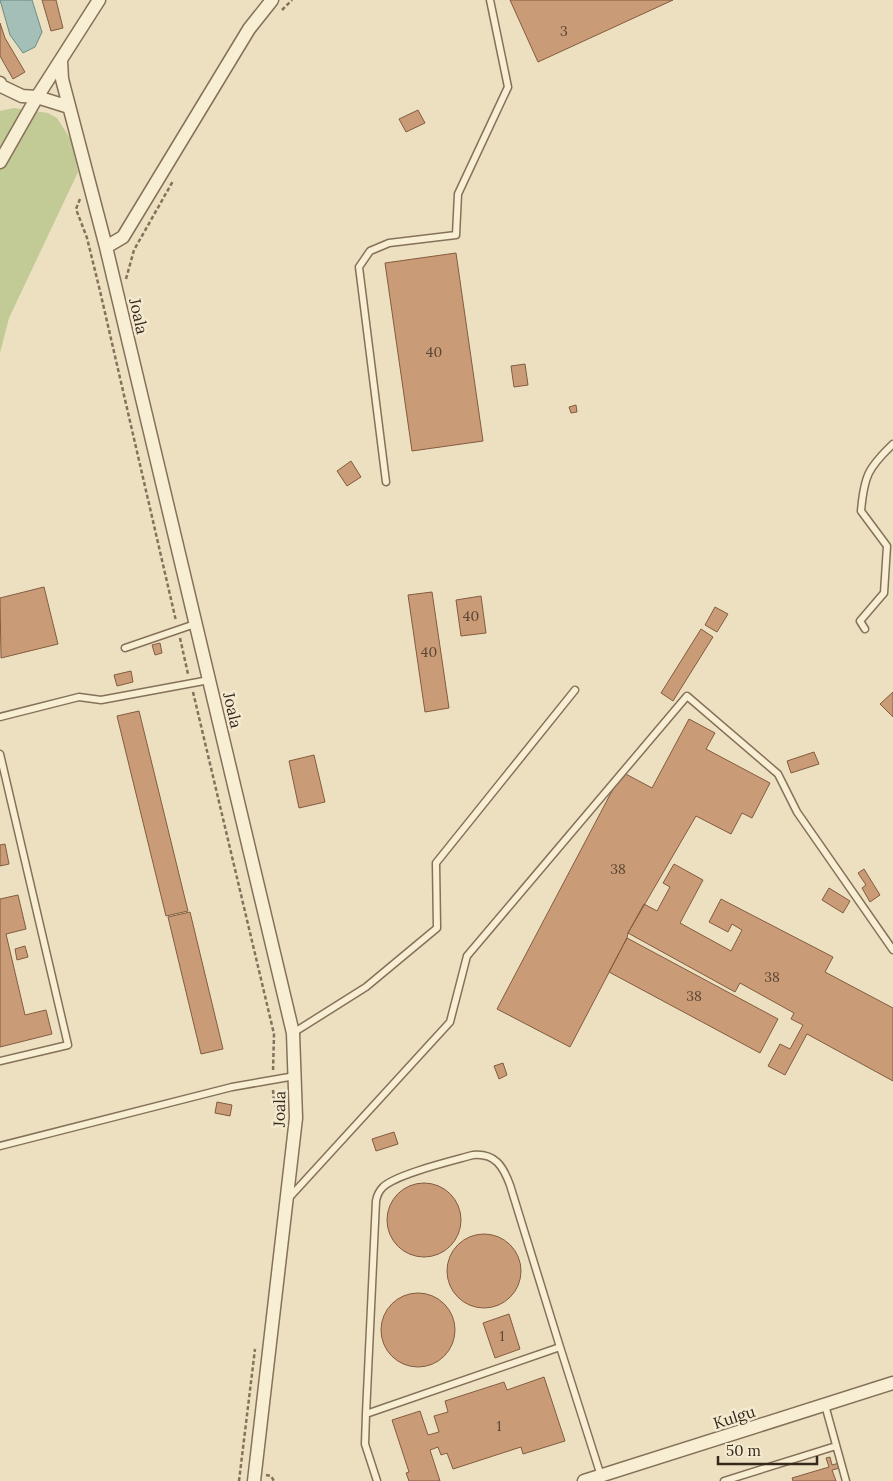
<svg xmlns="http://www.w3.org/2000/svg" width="893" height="1481" font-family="Lora,serif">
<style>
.green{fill:#c2ca95}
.water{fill:#a3bfb7;stroke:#6b8c85}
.building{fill:#ca9b77;stroke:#835c3f}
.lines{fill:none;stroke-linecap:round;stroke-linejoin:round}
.lane-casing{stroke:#857159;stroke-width:9}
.street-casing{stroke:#857159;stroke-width:15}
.path{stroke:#857159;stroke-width:2.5;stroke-dasharray:4 2.5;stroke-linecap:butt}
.lane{stroke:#f8eed3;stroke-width:6}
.street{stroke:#f8eed3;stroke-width:12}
.labels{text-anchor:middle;stroke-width:5;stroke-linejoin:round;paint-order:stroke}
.number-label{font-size:14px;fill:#5a4634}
.street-label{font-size:16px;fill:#35291d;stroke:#f4ead0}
</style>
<rect width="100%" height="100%" fill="#ece0c1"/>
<!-- green -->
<path class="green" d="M14 108 48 113 57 118 71 140 78 172 9 318 0 353V111Z"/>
<!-- water -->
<path class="water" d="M0 0H32L42 32 35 47 23 53 10 35Z"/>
<!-- building -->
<path class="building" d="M42 0H56L63 28 51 31Z
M510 0H673L538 62Z
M0 23 5 38 25 72 13 79 0 56Z
M418 110 425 123 406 132 399 119Z
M456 253 483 441 412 451 385 263Z
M525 364 528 385 514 387 511 366Z
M576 405 577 412 571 413 569 407Z
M351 461 361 477 347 486 337 471Z
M44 587 58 644 1 658 0 598Z
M432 592 449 708 425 712 408 595Z
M481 596 486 633 461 636 456 600Z
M715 607 728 614 717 632 705 625Z
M701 629 713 637 673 701 661 693Z
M160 643 162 653 155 655 152 645Z
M131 671 133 682 117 686 114 675Z
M893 692V717L880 704Z
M139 711 188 911 166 916 117 716Z
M689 719 715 733 706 749 770 783 752 818 742 813 731 834 696 816 628 933 627 938 570 1047 497 1009 622 772 652 788Z
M814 752 819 764 791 773 787 761Z
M314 755 325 802 299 808 289 761Z
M5 844 9 864 0 866V845Z
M674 864 703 880 680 923 731 951 742 930 732 924 728 932 709 922 721 899 833 957 825 972 893 1008V1081L807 1034 785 1075 768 1066 780 1044 790 1049 803 1025 791 1019 794 1013 740 983 735 992 628 933 644 904 657 911 670 887 663 883Z
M864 869 880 895 870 902 862 888 866 885 858 873Z
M829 888 850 901 843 913 822 900Z
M18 895 26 929 6 934 25 1015 46 1010 52 1034 0 1047V899Z
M190 912 223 1049 201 1054 168 917Z
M627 938 778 1019 760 1053 609 972Z
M25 946 28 957 17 960 15 949Z
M503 1063 507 1075 499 1079 494 1066Z
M217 1102 232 1105 230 1116 215 1113Z
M394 1132 398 1144 376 1151 372 1139Z
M387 1220a37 37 0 1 1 74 0a37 37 0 1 1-74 0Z
M447 1271a37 37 0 1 1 74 0a37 37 0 1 1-74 0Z
M381 1330a37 37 0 1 1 74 0a37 37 0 1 1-74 0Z
M509 1314 520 1349 495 1358 483 1323Z
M544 1377 565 1441 523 1454 521 1447 453 1469 447 1453 441 1455 438 1447 430 1450 440 1481H409L406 1473 409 1472 392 1420 420 1411 428 1435 439 1432 434 1416 448 1412 445 1401 504 1382 507 1390Z
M830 1457 832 1465 839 1463 840 1468 832 1470 836 1481H793L792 1478 829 1467 826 1458Z"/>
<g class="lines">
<defs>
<path id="lane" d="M386 482 359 267 370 251 389 243 456 235 458 194 508 87 490 0
M865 629 860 621 884 593 887 546 861 511C864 476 868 468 893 444
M125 648 195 624
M0 717 79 697 101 700 209 680
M0 754 68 1045 0 1061
M293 1033 366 987 437 928 436 863 575 690
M0 1146 232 1087 295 1076
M288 1199 450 1022 467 956 687 696 778 774 797 812 893 950
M560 1347 601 1476
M825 1405 846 1481
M366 1414 560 1347 510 1185C503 1166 495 1153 473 1155 452 1161 397 1174 383 1187 379 1191 377 1195 376 1201L366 1414 365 1444 377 1481
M724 1481 836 1446"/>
<path id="street" d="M61 61 62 79 106 247 293 1033 296 1118 254 1481
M0 83 1 86 22 96 37 97 69 107
M0 162 37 97 99 0
M106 247 123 237 249 29 272 0
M584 1481 893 1383"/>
</defs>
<!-- lane casing -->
<use href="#lane" class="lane-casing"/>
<!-- street casing -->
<use href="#street" class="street-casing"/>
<!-- path -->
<path class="path" d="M282 10 292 0
M80 199 76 209 87 238 100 291 176 621
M126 279 134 250 173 181
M180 638 188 674
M193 692 274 1034 273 1072
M273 1090 274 1102 282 1125
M266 1475 271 1476 274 1481
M239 1481 255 1349"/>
<!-- lane -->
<use href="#lane" class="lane"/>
<!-- street -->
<use href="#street" class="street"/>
</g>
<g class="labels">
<!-- number labels -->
<g class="number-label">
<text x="564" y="36">3</text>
<text x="434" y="357">40</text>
<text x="471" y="621">40</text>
<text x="429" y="657">40</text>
<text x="618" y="874">38</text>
<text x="772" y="982">38</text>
<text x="694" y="1001">38</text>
<text x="502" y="1341">1</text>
<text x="499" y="1431">1</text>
</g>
<!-- street labels -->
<g class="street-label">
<text transform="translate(139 316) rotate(77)" y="6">Joala</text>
<text transform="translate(233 710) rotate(77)" y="6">Joala</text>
<text transform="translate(279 1109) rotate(-89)" y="6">Joala</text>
<text transform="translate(734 1417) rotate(-18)" y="6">Kulgu</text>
</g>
</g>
<!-- scale -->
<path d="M718 1456v8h99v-8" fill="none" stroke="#35291d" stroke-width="2.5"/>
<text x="726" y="1456" font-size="15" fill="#35291d" stroke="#f4ead0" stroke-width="4" paint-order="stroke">50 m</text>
</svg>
